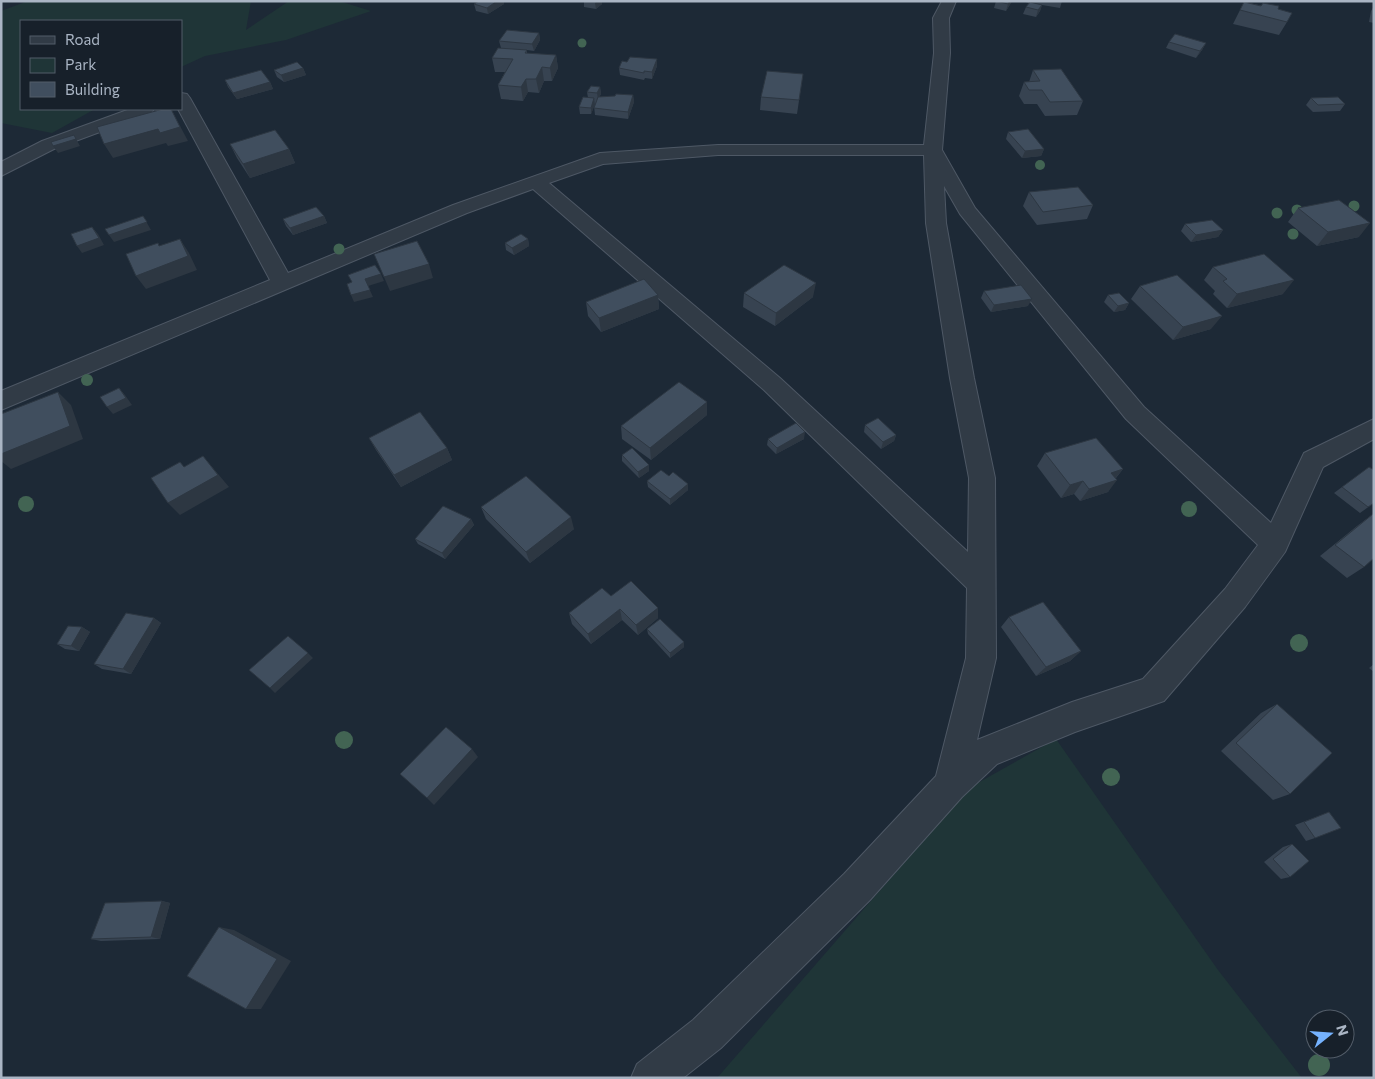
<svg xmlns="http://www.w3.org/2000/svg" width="1375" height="1079" font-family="Commissioner,sans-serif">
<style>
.green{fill:#1f3537}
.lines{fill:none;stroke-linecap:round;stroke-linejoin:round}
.street-casing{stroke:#4e5865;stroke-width:2}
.street{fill:#313b46;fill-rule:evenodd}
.tree{fill:#426453}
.wall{fill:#374351}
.shaded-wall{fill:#2d3742}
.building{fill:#404e5e;stroke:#2d3742}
</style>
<rect width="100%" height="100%" fill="#1d2936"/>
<!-- green -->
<path class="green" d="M251 1 246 30 289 1H339L371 11 286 40 205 56 181 67V21H21V109H95L52 133 1 123V11L28 1Z
M1056 739 1218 970 1302 1078H717L969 788Z"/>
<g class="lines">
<defs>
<path id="street" d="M942 1H956L949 18 950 53 942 150 975 208 1144 407 1271 523 1304 453 1374 419V439L1323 467 1285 552 1245 607 1164 701 1075 732 997 764 962 797 870 900 721 1048 683 1078H631L637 1064 693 1020 844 874 936 776 966 658 967 588 764 390 533 189 467 213 1 410V391L270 280 178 109H181V93L187 94 190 98 288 273 453 205 600 153 718 145H924L934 53 933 18ZM718 155H924L926 223 950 378 969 478 968 552 780 378 549 183 603 164ZM944 186 960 214 1126 419 1258 545 1225 589 1143 679 1072 702 977 740 996 658 995 478 974 378 946 223Z
M130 109H154L151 113 54 149 1 176V162L42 141Z"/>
</defs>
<!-- street casing -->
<use href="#street" class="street-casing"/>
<!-- street -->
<use href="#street" class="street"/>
</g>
<!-- trees -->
<g class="tree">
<circle cx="582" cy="43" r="4.5"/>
<circle cx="1040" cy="165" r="5"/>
<circle cx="1354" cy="206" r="5.5"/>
<circle cx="1297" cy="210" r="5.5"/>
<circle cx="1277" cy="213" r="5.5"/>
<circle cx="1293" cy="234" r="5.5"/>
<circle cx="339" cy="249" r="5.5"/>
<circle cx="87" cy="380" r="6"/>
<circle cx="26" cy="504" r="8"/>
<circle cx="1189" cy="509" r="8"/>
<circle cx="1299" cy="643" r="9"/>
<circle cx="344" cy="740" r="9"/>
<circle cx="1111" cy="777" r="9"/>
<circle cx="1319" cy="1065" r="11"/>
</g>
<!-- wall -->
<path class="wall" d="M479 1H504V4L488 14 476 11 474 4Z
M584 1H602V4L596 9 584 7Z
M996 1H1012L1006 11 994 8Z
M1022 1H1062L1060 8 1042 5 1040 11 1036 17 1023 14 1026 7 1029 3Z
M1244 2 1278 9 1287 22 1279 35 1233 24Z
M1374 6V23L1369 22 1371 11Z
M539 33 540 40 534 51 527 50V53L556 55 558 68 552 81H544L539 93 528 92 523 101 501 99 498 85 505 72H495L492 58 501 48 499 41Z
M1169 42 1206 43 1202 50 1196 58 1166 48Z
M657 59V66L652 79 645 78 644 80 620 75 619 68 627 62Z
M303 68 306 75 284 82 277 77 274 70Z
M1033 70 1083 101 1077 115 1045 116 1037 104H1024L1019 96 1024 82H1029Z
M803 74 797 114 760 110 761 97Z
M225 80 270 82 273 89 237 99 228 87Z
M600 87 601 94 599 97 633 95 634 102 628 119 595 115 594 106 591 114H580L579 107 588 98 587 92Z
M1311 98 1345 104 1340 111 1313 112 1306 105Z
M1008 132 1044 149 1041 156 1022 158 1006 139Z
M230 144 289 149 295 163 250 178 237 158Z
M1029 192 1093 205 1087 219 1037 225 1023 206Z
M1298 208 1359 237 1317 246 1288 222Z
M324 216 327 223 293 235 286 226 283 219Z
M1185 224 1223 230 1218 237 1191 242 1181 231Z
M528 239 529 246 514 255 506 250 505 243Z
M1213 267 1283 294 1227 308 1213 294 1215 291 1204 280Z
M1140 286 1211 329 1173 340 1131 299Z
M984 291 1028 306 991 312 981 298Z
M744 293 813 297 775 326 743 307Z
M658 295 659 309 601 332 588 316 586 302Z
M1108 295 1129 303 1125 310 1114 312 1104 302Z
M707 415 651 460 622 439 621 426Z
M865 425 896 435 894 441 881 449 864 432Z
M369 438 447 448 452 460 401 487 376 450Z
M768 439H804L776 454 767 445Z
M1045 453 1123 469 1116 478 1108 492 1080 501 1074 494 1061 498 1037 466Z
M622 455 649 471 639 478 622 461Z
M647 481 688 490 670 505 648 487Z
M1342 487 1374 503 1360 513 1334 493Z
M481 507 574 529 530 563 486 519Z
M1373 514 1364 567 1347 578 1320 556 1357 526Z
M471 519 474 525 445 559 418 544 415 539Z
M611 596 658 618 638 635 622 620 591 644 572 624 569 613Z
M1009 617 1081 651 1070 661 1036 676 1001 627Z
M154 618 161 623 131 674 102 669 94 664Z
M82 627 90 632 79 651 65 649 57 644Z
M647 629 684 647 670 658 648 634Z
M1374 664V672L1369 668Z
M1277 704 1290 794 1273 800 1221 751 1261 713Z
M1329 812 1315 838 1306 841 1295 825Z
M1292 844 1290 877 1281 879 1264 862 1283 847Z
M162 901 170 903 160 939 101 941 91 939Z"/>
<!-- shaded-wall -->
<path class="shaded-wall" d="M497 1H504V4L488 14 487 8Z
M597 1H602V4L596 9 595 3Z
M1010 1H1012L1011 3 1006 11 1008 4Z
M1042 5 1040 11 1036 17 1038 10Z
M539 33 540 40 534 51 532 44Z
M1206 43 1202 50 1196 58 1200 51Z
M556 55 558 68 552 81 550 68Z
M657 59V66L652 79V72Z
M542 67 544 81 539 93 536 79Z
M303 68 306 75 284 82 281 75Z
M526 79 528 92 523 101 521 87Z
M270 82 273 89 237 99 233 93Z
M600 87 601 94 598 100 597 93Z
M633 95 634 102 628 119V112Z
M594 98 595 105 591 114V108Z
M171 109 188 141 168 146 166 143 113 158 104 144 158 129Z
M74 135 80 146 58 153 53 146Z
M289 149 295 163 250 178 243 164Z
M1044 149 1041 156 1022 158 1025 151Z
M143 216 151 230 114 242 109 235Z
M324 216 327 223 293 235 290 228Z
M1370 223 1359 237 1317 246 1328 232Z
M92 227 98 234 104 245 82 253 77 246Z
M1223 230 1218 237 1191 242 1196 235Z
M180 239 189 253 197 270 146 289 136 276Z
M528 239 529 246 514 255 512 248Z
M429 264 433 278 390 291 384 277Z
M381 274 384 281 368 286 373 297 354 302 351 295 365 279Z
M1294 280 1283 294 1227 308 1237 294Z
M816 283 813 297 775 326 776 313Z
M658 295 659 309 601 332 599 318Z
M1032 299 1028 306 991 312 994 305Z
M1129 303 1125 310 1114 312 1118 306Z
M1222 316 1211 329 1173 340 1183 327Z
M119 388 125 395 132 405 113 414 107 407Z
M58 392 71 405 83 439 11 469 1 461V454Z
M707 402V415L651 460 650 448Z
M805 432 804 439 776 454 777 448Z
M896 435 894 441 881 449 883 442Z
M447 448 452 460 401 487 394 475Z
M203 456 229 487 180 515 168 503Z
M649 465V471L639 478 638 472Z
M1123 469 1113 481 1117 480 1108 492 1080 501 1089 489 1111 473Z
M1083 481 1074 494 1061 498 1070 485Z
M688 484V490L670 505V499Z
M571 517 574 529 530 563 526 552Z
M471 519 474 525 445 559 442 553Z
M658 608V618L638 635 636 625Z
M620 609 622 620 591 644 588 634Z
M154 618 161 623 131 674 123 669Z
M82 627 90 632 79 651 71 646Z
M684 642V647L670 658V653Z
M1081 651 1070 661 1036 676 1046 667Z
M308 653 313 658 275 693 270 688Z
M472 749 478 757 434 805 427 798Z
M162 901 170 903 160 939 151 937Z
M219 927 234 930 291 961 261 1009H246Z"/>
<!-- building -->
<path class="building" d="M479 1H497L487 8 474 4Z
M996 1H1010L1008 4Z
M1030 2 1042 5 1038 10 1026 7Z
M1244 2 1261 6 1263 3 1279 6 1278 9 1292 13 1287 22 1240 10Z
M507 30 539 33 532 44 499 41Z
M1175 34 1206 43 1200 51 1169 42Z
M498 48 527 50 525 53 556 55 550 68 542 67 536 79H526L521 87 498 85 513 59 492 58Z
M630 57 657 59 652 72 644 71V73L619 68 622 61 627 62Z
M297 62 303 68 281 75 274 70Z
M1061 69 1083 101 1050 102 1042 90H1029L1024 82 1040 81 1033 70Z
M261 70 270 82 233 93 225 80Z
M767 71 803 74 799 100 761 97Z
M591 86 600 87 597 93 587 92Z
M616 94 633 95 628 112 594 108 598 97 615 96Z
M583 97 594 98 591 108 579 107Z
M1338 97 1345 104 1318 105 1311 98Z
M163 109H171L180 127 160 133 158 129 104 144 97 127Z
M1028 129 1044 149 1025 151 1008 132Z
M275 130 289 149 243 164 230 144Z
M74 135 76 139 53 146 51 142Z
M1078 187 1093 205 1043 212 1029 192Z
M1339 200 1370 223 1328 232 1298 208Z
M316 207 324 216 290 228 283 219Z
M143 216 147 222 109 235 105 229Z
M1212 220 1223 230 1196 235 1185 224Z
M92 227 99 238 77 246 71 234Z
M521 234 528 239 512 248 505 243Z
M180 239 188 256 136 276 126 254 158 243 159 246Z
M417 241 429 264 384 277 374 254Z
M1264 254 1294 280 1237 294 1223 281 1227 279 1213 267Z
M375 265 381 274 365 279 370 290 351 295 347 284 352 282 348 275Z
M784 265 816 283 776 313 744 293Z
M1177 275 1222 316 1183 327 1140 286Z
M644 279 658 295 599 318 586 302Z
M1021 285 1032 299 994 305 984 291Z
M1119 293 1129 303 1118 306 1108 295Z
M679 382 707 402 650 448 621 426Z
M119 388 126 398 107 407 100 397Z
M58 392 70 426 1 454V414Z
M420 412 447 448 394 475 369 438Z
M878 418 896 435 883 442 865 425Z
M796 423 805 432 777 448 768 439Z
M1096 438 1123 469 1111 473 1117 480 1089 489 1083 481 1070 485 1045 453Z
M632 448 649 465 638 472 622 455Z
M203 456 218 475 168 503 151 478 180 462 184 467Z
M1369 467 1374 470V503L1368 507 1342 487Z
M661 470 669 476 673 472 688 484 670 499 647 481Z
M526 476 571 517 526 552 481 507Z
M443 506 471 519 442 553 415 539Z
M1373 514H1374V558L1364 567 1335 545Z
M631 581 658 608 636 625 620 609 588 634 569 613 602 588 611 596Z
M1043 602 1081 651 1046 667 1009 617Z
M126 613 154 618 123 669 94 664Z
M660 619 684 642 670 653 647 629Z
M68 626 82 627 71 646 57 644Z
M288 636 308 653 270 688 249 670Z
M1277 704 1332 753 1290 794 1236 743Z
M446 727 472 749 427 798 400 774Z
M1329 812 1341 828 1315 838 1304 822Z
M1292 844 1309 861 1290 877 1273 859Z
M162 901 151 937 91 939 105 903Z
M219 927 277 959 246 1009 187 976Z"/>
<!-- border -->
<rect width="1375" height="1079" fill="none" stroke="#aab5c4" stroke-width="5"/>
<!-- legend -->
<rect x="20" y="20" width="162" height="90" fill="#17202a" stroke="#525c68"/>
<rect x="30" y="36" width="25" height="8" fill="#313b46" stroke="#525c68"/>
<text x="65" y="45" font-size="15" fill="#aab5c4">Road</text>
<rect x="30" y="58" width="25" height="15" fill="#1f3537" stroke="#525c68"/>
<text x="65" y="70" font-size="15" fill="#aab5c4">Park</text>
<rect x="30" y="82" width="25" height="15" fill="#404e5e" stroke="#525c68"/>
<text x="65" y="95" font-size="15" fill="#aab5c4">Building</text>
<!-- north arrow -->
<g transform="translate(1330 1034) rotate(73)"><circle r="24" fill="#17202a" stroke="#525c68"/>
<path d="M0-4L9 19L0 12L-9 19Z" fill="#75b2fe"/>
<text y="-8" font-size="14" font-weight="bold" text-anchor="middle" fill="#aab5c4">N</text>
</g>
</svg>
